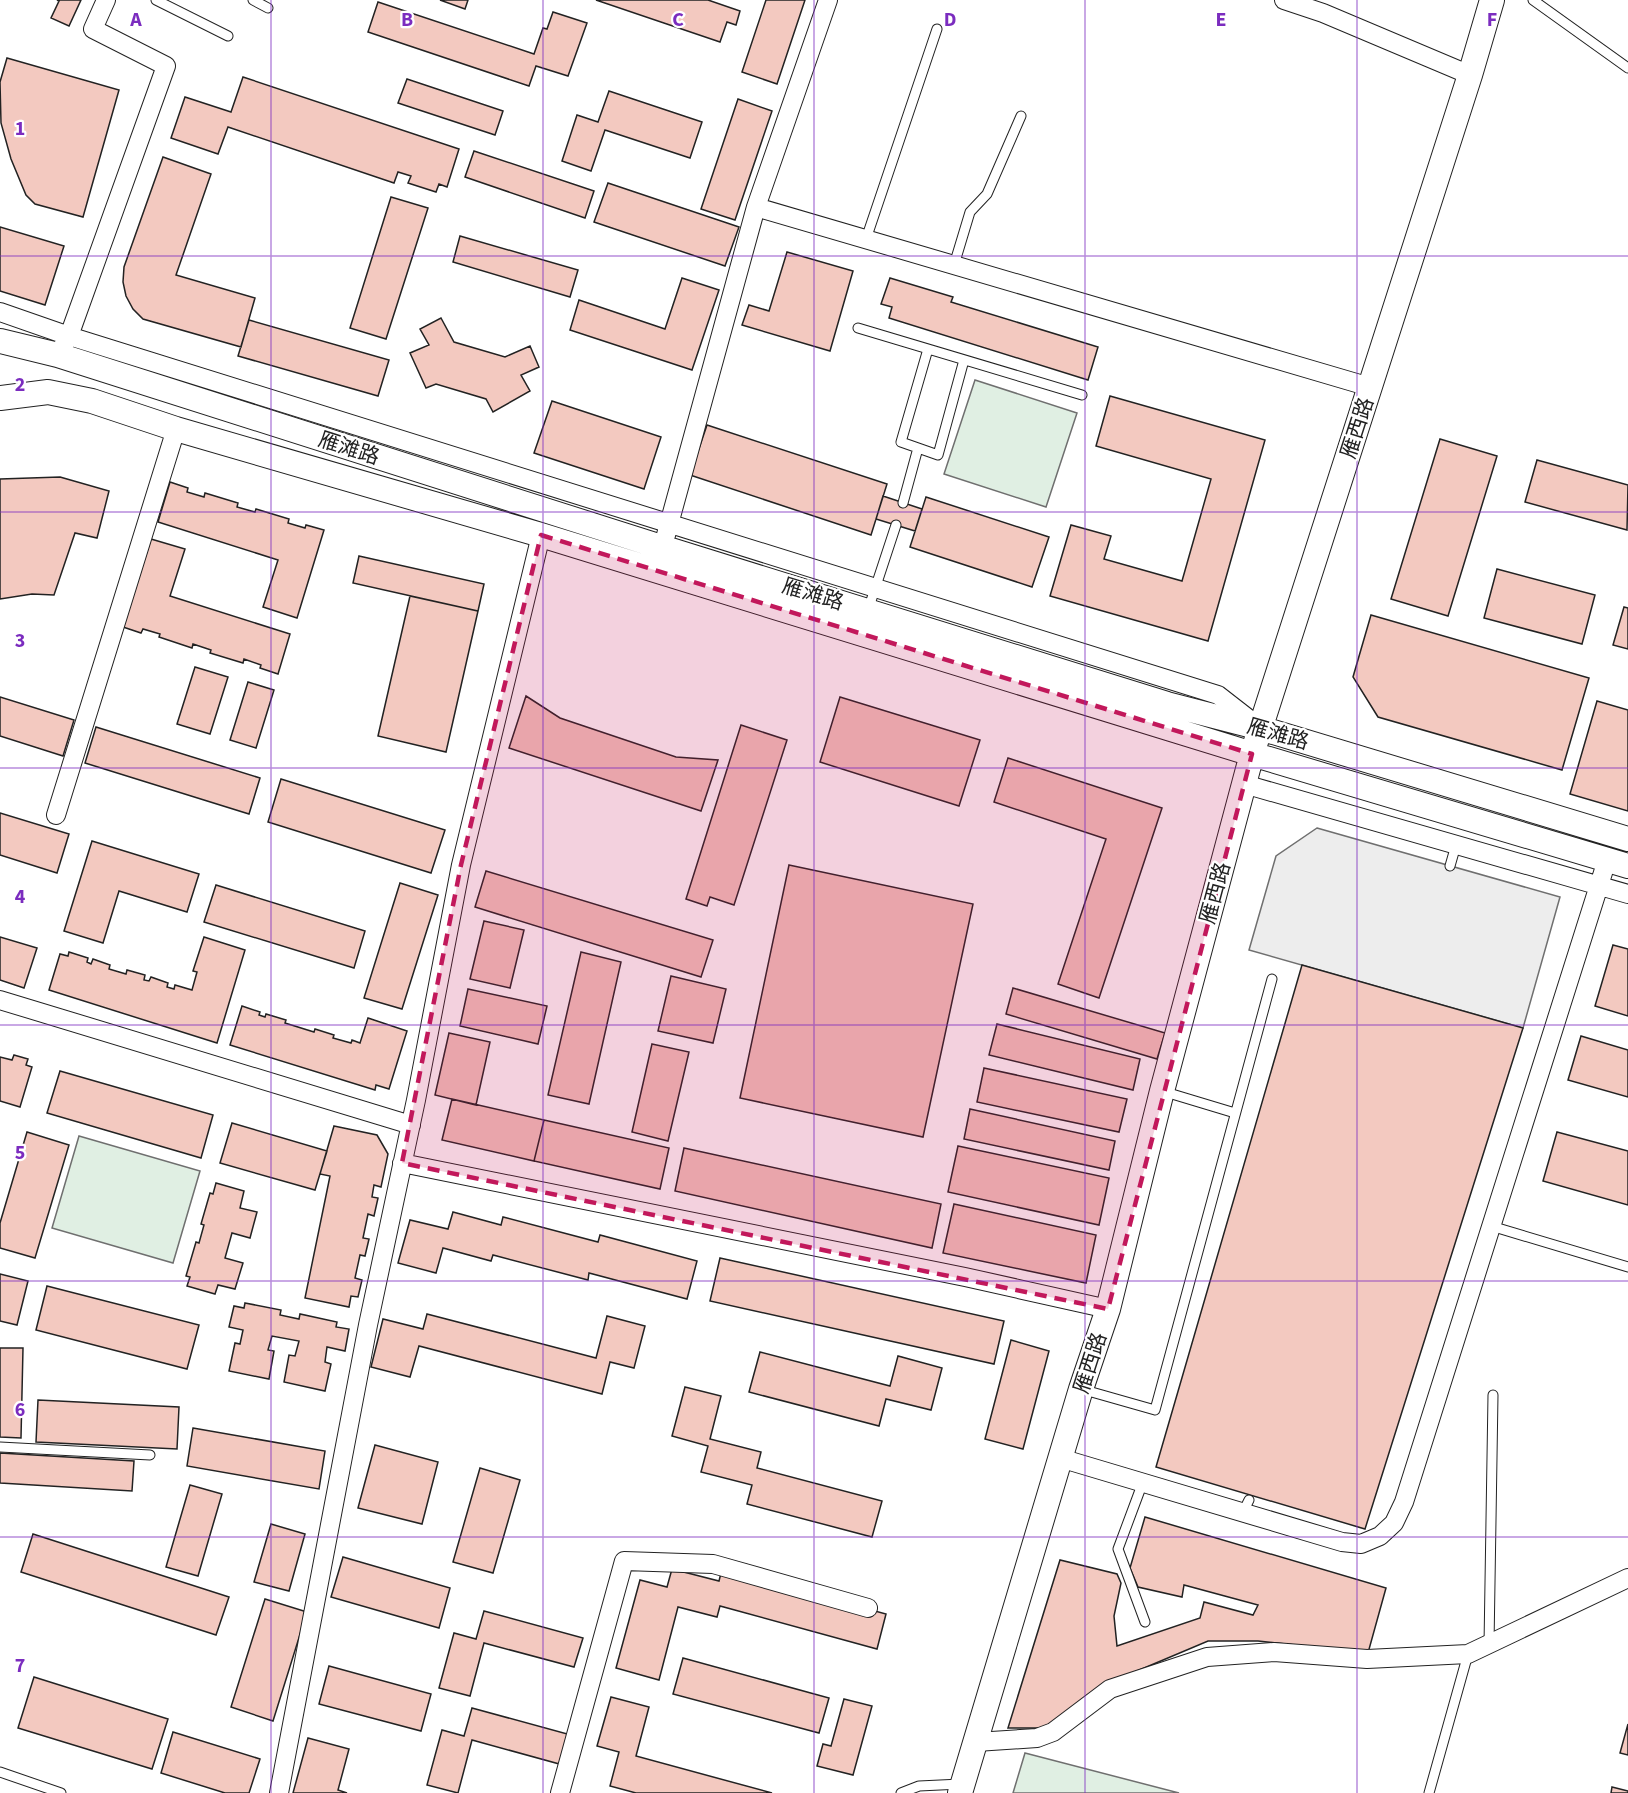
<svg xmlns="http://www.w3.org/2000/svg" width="1628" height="1793" font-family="'Source Sans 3','Noto Sans SC',sans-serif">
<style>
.green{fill:#e0efe3;stroke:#6f6f6f;stroke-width:1.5}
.parking{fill:#ededed;stroke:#6f6f6f;stroke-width:1.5}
.building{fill:#f3c9c0;stroke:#222;stroke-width:1.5}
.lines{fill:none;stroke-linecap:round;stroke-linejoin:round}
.lane-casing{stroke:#222;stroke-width:11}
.street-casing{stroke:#222;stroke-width:20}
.secondary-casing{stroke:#222;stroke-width:26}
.lane{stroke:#fff;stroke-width:9}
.street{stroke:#fff;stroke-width:18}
.secondary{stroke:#fff;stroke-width:24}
.marked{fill:#c2185b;fill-opacity:0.2;stroke:#c2185b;stroke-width:4.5;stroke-dasharray:12 8;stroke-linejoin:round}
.grid{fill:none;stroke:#7b2cbf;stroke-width:1.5;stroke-opacity:0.55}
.labels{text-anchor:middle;stroke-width:4.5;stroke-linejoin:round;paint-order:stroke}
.street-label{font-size:21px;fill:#222;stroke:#fff}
.grid-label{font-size:20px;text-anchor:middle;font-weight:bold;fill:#7b2cbf;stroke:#fff;stroke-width:4.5;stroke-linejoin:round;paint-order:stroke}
</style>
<rect width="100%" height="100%" fill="#fff"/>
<!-- green -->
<path class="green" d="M975 380 1077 413 1046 507 944 474Z
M79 1136 200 1171 173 1263 52 1228Z
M1025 1753 1179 1793H1013Z"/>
<!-- parking -->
<path class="parking" d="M1317 828 1560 897 1523 1028 1249 950 1276 856Z"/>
<!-- building -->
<path class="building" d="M57 0H81L69 26 51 18 59 1Z
M440 0H468L465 9Z
M596 0H708L740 11 736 25 727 22 720 42Z
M766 0H805L777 84 742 72Z
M378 2 534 54 543 28 547 29 553 12 587 23 568 76 536 66 529 86 368 32Z
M7 58 119 90 83 217 35 204 26 195 11 159 1 123 0 82Z
M243 77 459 149 447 187 439 184 436 192 408 183 411 176 398 172 394 183 228 127 218 154 171 138 185 97 231 112Z
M407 79 503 111 495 135 398 103Z
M609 91 702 122 690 158 605 130 591 171 562 161 577 115 598 122Z
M738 99 772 111 735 220 701 209Z
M474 151 594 191 585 218 465 177Z
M163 157 211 174 176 275 255 298 241 347 143 319 133 309 126 296 123 282 124 267Z
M608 183 739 227 725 266 594 222Z
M391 197 428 208 386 339 350 328Z
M0 227 64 246 45 305 0 291Z
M460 236 578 270 570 297 453 262Z
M787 252 853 271 830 351 742 325 749 305 769 311Z
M682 278 719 290 692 370 570 330 579 300 665 329Z
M890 278 953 297 951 302 1098 347 1088 380 889 318 892 307 881 304Z
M441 318 454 342 505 357 530 346 539 367 521 375 530 391 493 412 486 399 436 384 426 388 410 353 429 345 420 329Z
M249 320 389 360 378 396 238 356Z
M1110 396 1265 440 1208 641 1050 596 1071 525 1111 536 1104 559 1182 581 1211 479 1096 446Z
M552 401 661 437 644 489 534 453Z
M707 425 887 484 871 535 690 475Z
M1440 439 1497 456 1448 616 1391 599Z
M1537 460 1628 485 1627 530 1525 502Z
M60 477 109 491 97 538 75 533 54 595 32 594 0 599V479Z
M170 482 188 488 187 492 204 497 205 493 238 503 237 507 255 512 256 509 289 519 288 523 305 528 306 525 324 530 297 618 263 607 278 560 158 522Z
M883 496 922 509 915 531 876 519Z
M926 497 1049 537 1032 587 910 547Z
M151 539 185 549 170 596 290 634 278 674 260 668 261 665 244 659 243 663 210 653 211 650 193 644 192 648 159 637 160 634 143 629 141 633 123 627Z
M359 556 484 584 478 611 353 583Z
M1497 569 1595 595 1582 644 1484 618Z
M410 596 478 611 446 752 378 736Z
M1624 607 1628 608V649L1613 645Z
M1371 615 1589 678 1562 770 1378 717 1353 677Z
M195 667 228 677 210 734 177 724Z
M248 682 274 690 256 748 230 740Z
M526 696 560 718 676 757 718 760 701 811 509 748Z
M0 697 74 720 63 756 0 736Z
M840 697 980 740 959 806 820 762Z
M1597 701 1628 710V811L1570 794Z
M741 725 787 740 734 905 710 897 707 906 686 899Z
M96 727 260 778 249 814 85 763Z
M1008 758 1162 808 1099 998 1058 984 1106 839 994 802Z
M281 779 445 830 431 873 268 822Z
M0 813 69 834 57 873 0 855Z
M92 841 199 874 187 912 119 891 103 943 64 931Z
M789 865 973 904 923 1137 740 1098Z
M486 871 713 940 701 977 475 907Z
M400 883 438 895 402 1009 364 998Z
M216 885 365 931 354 968 204 922Z
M484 921 524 930 510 988 470 979Z
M0 937 37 948 24 988 0 980Z
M204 937 245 950 217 1043 49 990 60 954 68 956 69 952 88 958 87 962 91 964 93 959 110 965 109 969 126 974 127 970 145 975 144 980 149 981 151 977 168 983 167 987 174 989 175 985 192 990 197 972 193 971Z
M1613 945 1628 949V1016L1595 1006Z
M581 952 621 962 589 1104 548 1095Z
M1302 965 1523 1028 1365 1529 1156 1467Z
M671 976 726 989 713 1043 658 1031Z
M1013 988 1165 1033 1157 1059 1006 1014Z
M468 989 547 1006 538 1044 460 1026Z
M242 1006 260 1012 259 1015 265 1017 266 1014 286 1020 285 1023 314 1032 315 1029 334 1035 333 1038 351 1043 352 1040 360 1043 368 1018 407 1031 389 1089 376 1085 375 1090 230 1045Z
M997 1024 1140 1059 1133 1090 989 1055Z
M449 1033 490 1042 476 1105 435 1095Z
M1581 1036 1628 1050V1097L1568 1080Z
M652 1044 689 1052 668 1141 632 1132Z
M14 1055 28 1059 26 1065 32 1067 20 1107 0 1101V1057L12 1060Z
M984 1068 1127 1099 1119 1132 977 1102Z
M60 1071 213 1115 201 1158 47 1113Z
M452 1099 544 1120 534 1161 442 1140Z
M970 1109 1115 1141 1109 1170 964 1139Z
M544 1120 669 1148 660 1189 534 1161Z
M232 1123 327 1151 315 1190 220 1163Z
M334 1126 377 1135 388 1154 381 1187 374 1185 372 1197 378 1198 374 1216 368 1214 363 1238 369 1239 365 1256 360 1255 355 1278 362 1280 358 1297 351 1296 349 1307 305 1298 330 1176 320 1174Z
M27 1132 69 1145 35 1258 0 1248V1223Z
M1557 1132 1628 1151V1205L1543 1181Z
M958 1146 1109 1178 1099 1225 948 1192Z
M684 1148 941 1204 932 1248 675 1191Z
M216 1183 244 1191 240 1208 257 1212 250 1238 232 1233 225 1258 243 1263 235 1289 218 1285 215 1294 187 1286 190 1277 186 1276 196 1242 199 1243 204 1225 201 1224 210 1193 213 1194Z
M954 1204 1096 1235 1086 1283 943 1253Z
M453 1212 501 1225 503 1217 598 1242 600 1235 697 1261 687 1299 589 1273 588 1280 493 1255 491 1261 443 1248 436 1273 398 1263 410 1220 448 1229Z
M720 1258 1004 1321 994 1364 710 1301Z
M0 1274 28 1281 17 1325 0 1321Z
M47 1286 199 1325 187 1369 36 1330Z
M245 1303 281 1310 280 1315 299 1319 300 1314 337 1322 336 1327 349 1329 345 1351 327 1347 325 1362 331 1364 325 1391 284 1382 289 1355 295 1356 299 1341 272 1336 268 1350 274 1351 269 1379 229 1371 235 1343 240 1344 243 1330 229 1327 234 1306 244 1308Z
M427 1314 596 1358 607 1316 645 1326 634 1368 610 1362 602 1394 419 1346 410 1377 371 1367 383 1319 423 1329Z
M1011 1340 1049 1351 1023 1449 985 1439Z
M0 1348H23L21 1438 0 1437Z
M760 1352 890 1386 898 1356 942 1368 931 1410 886 1399 879 1426 749 1392Z
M685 1387 721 1396 710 1439 761 1452 757 1468 882 1501 872 1537 747 1504 752 1485 701 1472 708 1446 672 1436Z
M38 1400 179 1407 177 1449 36 1442Z
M193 1428 325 1451 319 1489 187 1466Z
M375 1445 438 1462 422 1524 358 1508Z
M0 1453 134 1461 132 1491 0 1483Z
M480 1468 520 1480 493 1573 453 1562Z
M190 1485 222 1494 198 1576 166 1567Z
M1145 1517 1386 1588 1368 1653 1258 1641H1208L1111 1682 1045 1728H1008L1060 1560 1117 1574 1121 1583 1114 1616 1117 1646 1200 1618 1204 1602 1253 1615 1258 1605 1184 1585 1182 1597 1138 1587 1130 1568Z
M271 1524 305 1534 289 1591 254 1582Z
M33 1534 229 1597 216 1635 21 1572Z
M343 1557 450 1588 439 1628 331 1597Z
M672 1569 719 1581 722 1569 886 1614 877 1649 720 1606 717 1617 678 1607 659 1680 616 1668 640 1580 667 1587Z
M265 1599 307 1612 273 1721 231 1707Z
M484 1611 583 1638 574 1667 484 1643 470 1696 439 1688 454 1633 476 1639Z
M683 1658 829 1698 819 1733 673 1694Z
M329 1666 431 1694 421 1731 319 1704Z
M34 1677 168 1719 152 1769 18 1728Z
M611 1697 649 1707 636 1756 772 1793H636L610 1786 619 1752 597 1746Z
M844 1699 872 1706 853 1775 817 1766 823 1744 831 1746Z
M472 1708 571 1735 563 1765 472 1740 458 1793 427 1785 442 1730 464 1736Z
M1628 1724V1755L1620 1753Z
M173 1732 260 1759 249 1793H225L161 1773Z
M308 1738 349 1749 338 1790 347 1793H293Z
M1612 1787 1628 1791V1793H1611Z"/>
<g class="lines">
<defs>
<path id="lane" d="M156 0 228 36
M253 0 268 8
M1533 0 1628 68
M866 239 937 29
M954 265 970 212 987 194 1021 116
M858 328 1082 395
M928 349 901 442 938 455 964 360
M903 503 918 448
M868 610 896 525
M1450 866 1456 845
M1162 1091 1235 1113
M1491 1226 1628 1267
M1081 1389 1155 1410 1272 979
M0 1447 150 1455
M1143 1482 1118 1549 1145 1622
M1243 1512 1249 1500
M1489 1645 1493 1395
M0 1772 61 1793
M901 1793 919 1786 961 1784
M1429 1793 1468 1654"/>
<path id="street" d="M1284 0 1323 13 1470 75
M756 207 1370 387
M0 312 69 336 1218 695 1254 723
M63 346 69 336 166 66 93 29 106 0
M666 535 756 207 828 0
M1244 784 1628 894
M56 815 176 429
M0 1000 411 1125
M402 1163 965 1277 1108 1309
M1060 1458 1342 1542 1361 1544 1380 1536 1394 1523 1404 1502 1607 860
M976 1742 1037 1738 1053 1732 1110 1689 1207 1657 1274 1652 1367 1659 1468 1654 1628 1578
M279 1793 368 1325 416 1100 461 865 541 535
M560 1793 624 1561 713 1564 868 1608"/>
<path id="secondary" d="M0 341 58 355 661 547 1167 704 1260 728 1628 839
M0 398 48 392 92 401 176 429 541 535 1252 754 1628 866
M960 1793 1081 1389 1108 1309 1162 1091 1252 754 1470 75 1492 0"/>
</defs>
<!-- lane casing -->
<use href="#lane" class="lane-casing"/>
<!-- street casing -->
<use href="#street" class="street-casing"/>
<!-- secondary casing -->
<use href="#secondary" class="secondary-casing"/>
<!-- lane -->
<use href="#lane" class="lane"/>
<!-- street -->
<use href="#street" class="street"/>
<!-- secondary -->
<use href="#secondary" class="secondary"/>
</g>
<!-- marked area -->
<path class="marked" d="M541 535 1252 754 1108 1309 402 1163 461 865Z"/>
<!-- grid -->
<path class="grid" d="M271 0V1793M543 0V1793M814 0V1793M1085 0V1793M1357 0V1793M0 256H1628M0 512H1628M0 768H1628M0 1025H1628M0 1281H1628M0 1537H1628"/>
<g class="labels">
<!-- street labels -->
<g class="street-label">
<text transform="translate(1357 428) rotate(-72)" y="7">雁西路</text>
<text transform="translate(349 448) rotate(18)" y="7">雁滩路</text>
<text transform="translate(813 594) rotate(17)" y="7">雁滩路</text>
<text transform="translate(1278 734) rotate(16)" y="7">雁滩路</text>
<text transform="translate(1215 893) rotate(-75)" y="7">雁西路</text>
<text transform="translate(1090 1363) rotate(-72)" y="7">雁西路</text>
</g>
</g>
<g class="grid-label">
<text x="136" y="26">A</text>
<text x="407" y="26">B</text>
<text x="678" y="26">C</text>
<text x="950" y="26">D</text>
<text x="1221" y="26">E</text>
<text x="1492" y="26">F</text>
<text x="20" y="135">1</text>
<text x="20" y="391">2</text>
<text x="20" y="647">3</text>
<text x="20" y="903">4</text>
<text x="20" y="1159">5</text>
<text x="20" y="1416">6</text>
<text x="20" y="1672">7</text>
</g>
</svg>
